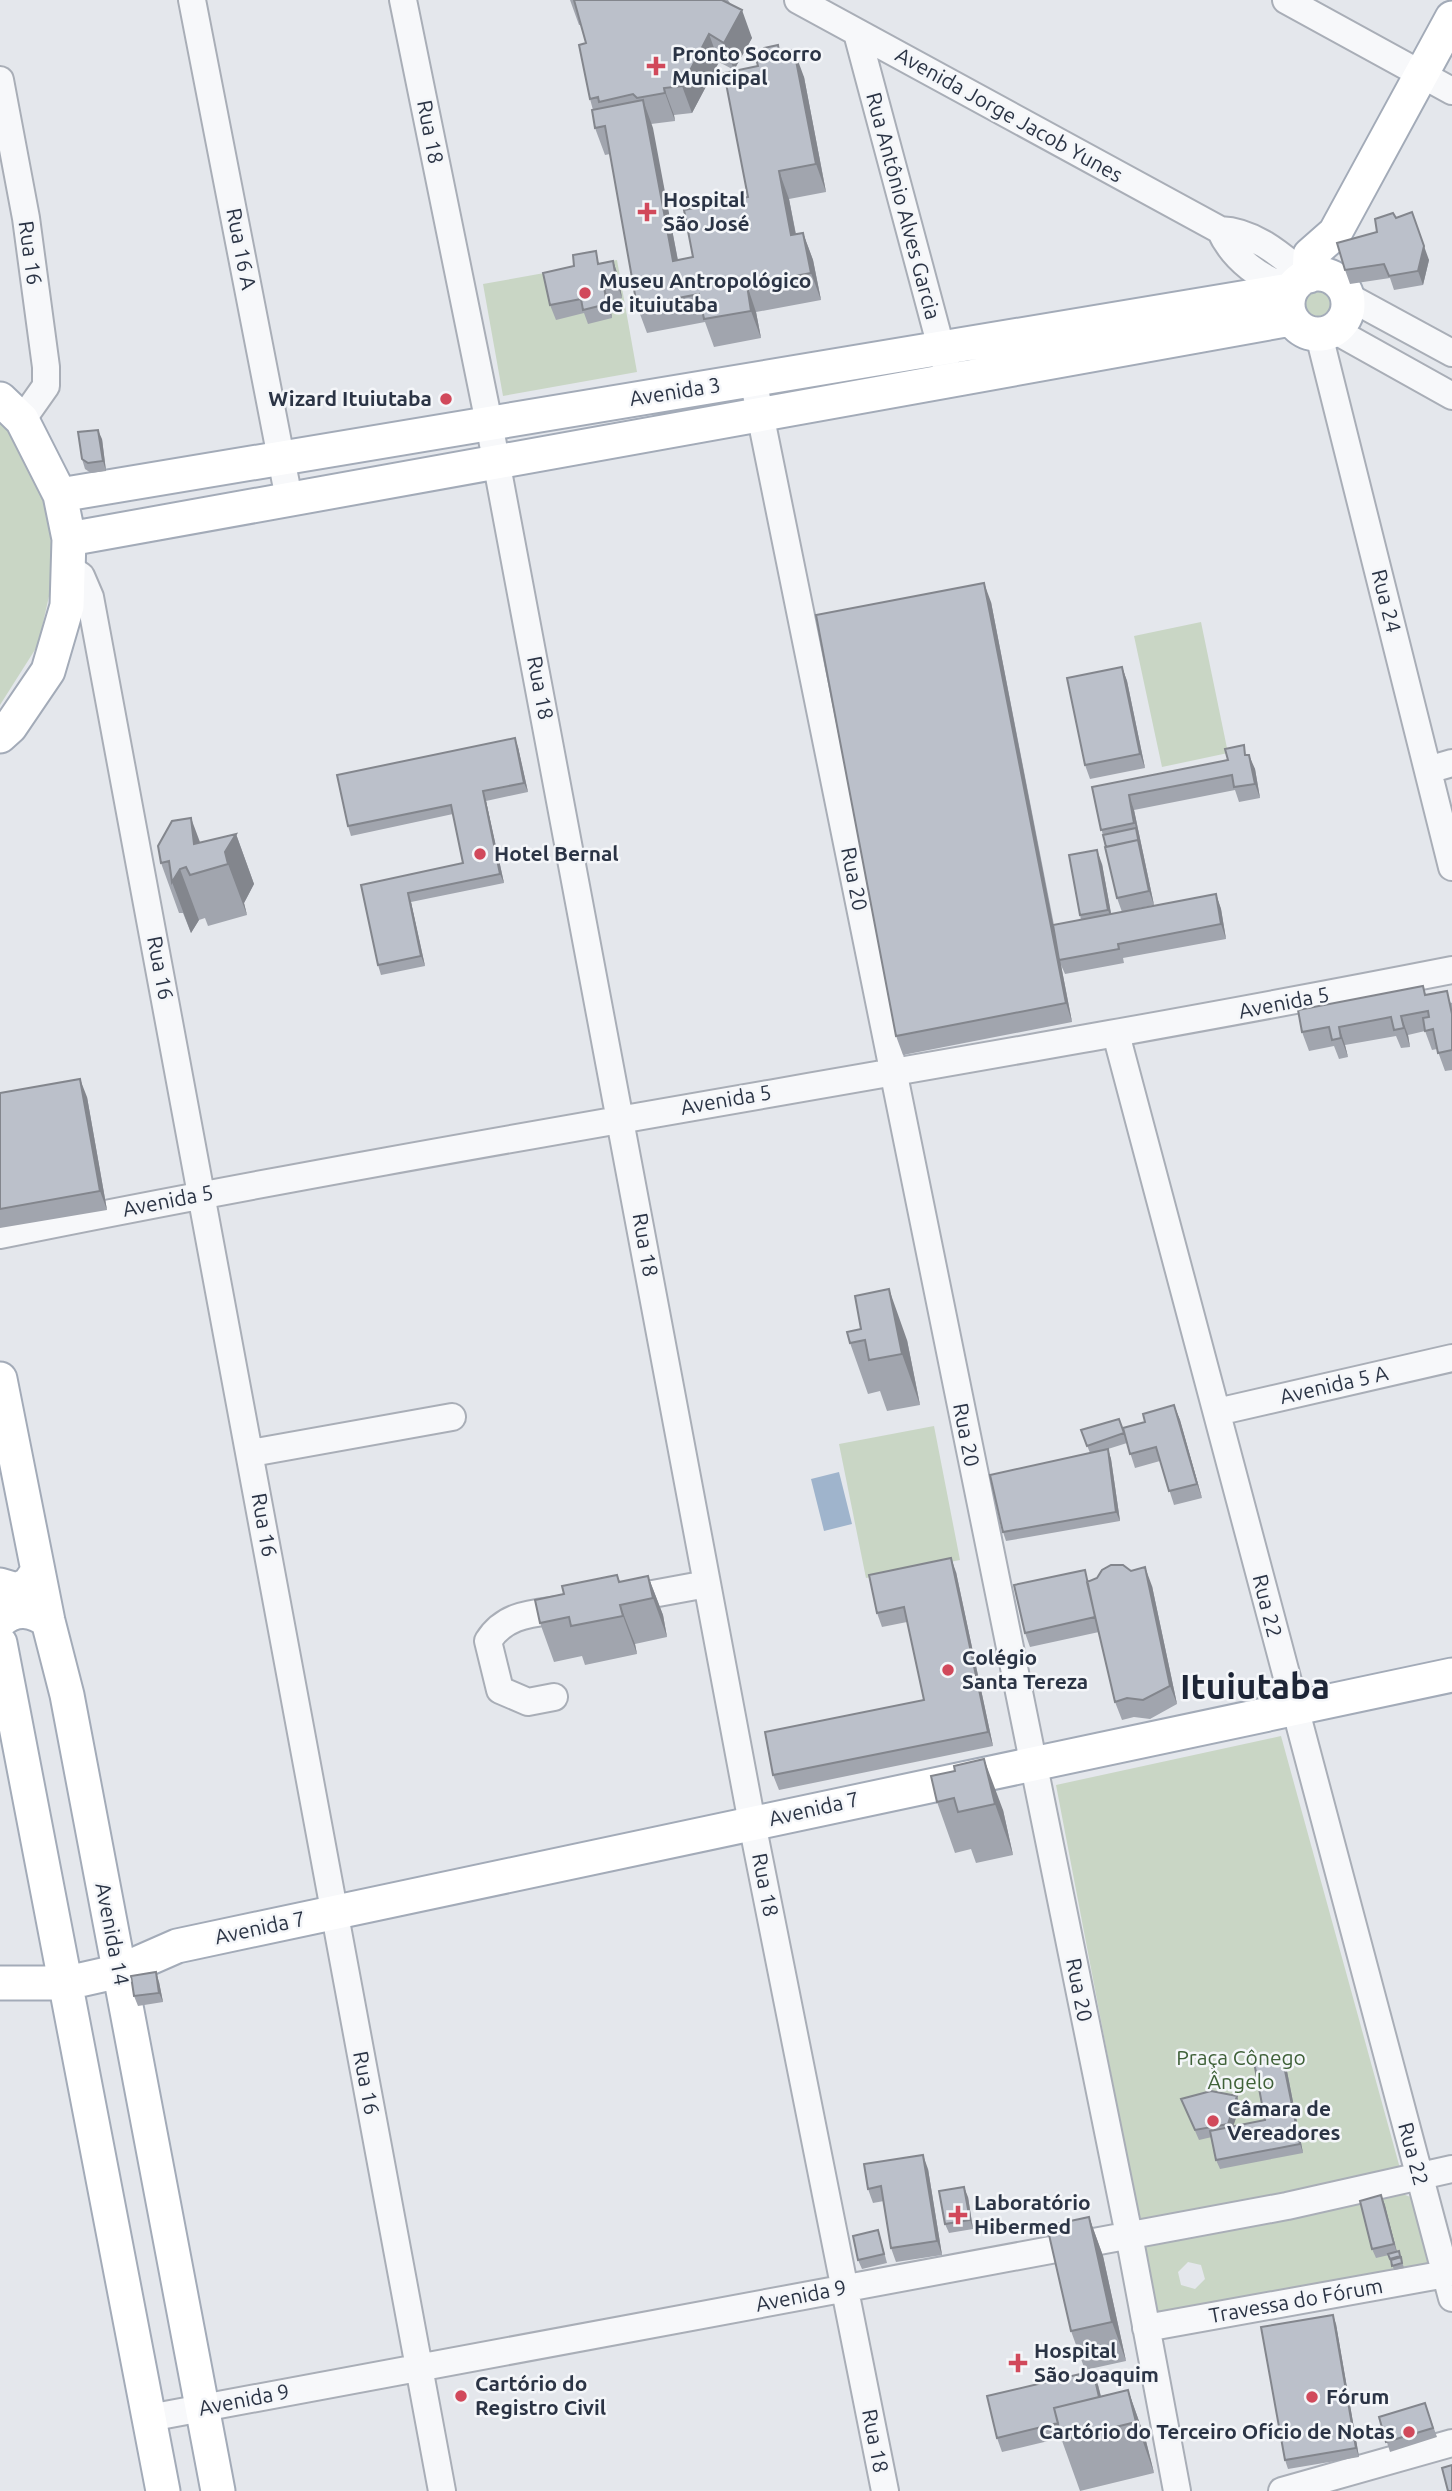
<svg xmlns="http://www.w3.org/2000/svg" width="1452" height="2491" font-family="Ubuntu,sans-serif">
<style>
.green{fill:#c9d6c5;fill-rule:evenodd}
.water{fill:#9fb4cc}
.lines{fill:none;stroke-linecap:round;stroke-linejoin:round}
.minor-casing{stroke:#a9aeb7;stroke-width:30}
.major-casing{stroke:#a3abb8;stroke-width:37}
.minor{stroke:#f7f8fa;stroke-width:26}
.major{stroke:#fff;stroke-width:33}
.wall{fill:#a1a5ae}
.shaded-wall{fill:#83868d}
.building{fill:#bbc0ca;stroke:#83868d;stroke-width:2}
.poi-dot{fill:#d1495b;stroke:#f4f6f9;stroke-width:2.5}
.labels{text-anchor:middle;stroke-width:5;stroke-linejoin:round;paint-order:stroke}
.poi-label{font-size:21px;font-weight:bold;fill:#2b3445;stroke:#f4f6f9;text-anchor:start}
.street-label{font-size:21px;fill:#2b3445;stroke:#f4f6f9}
.park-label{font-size:21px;fill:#3f6138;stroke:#f4f6f9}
.town-label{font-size:35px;font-weight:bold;fill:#1d2536;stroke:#f4f6f9}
</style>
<rect width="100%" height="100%" fill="#e4e7ec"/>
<!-- green -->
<path class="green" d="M617 260 637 372 503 396 483 284Z
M1304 304a14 14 0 1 1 28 0a14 14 0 1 1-28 0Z
M0 418 16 436 47 502 54 574 38 645 0 705Z
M1201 622 1228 753 1162 767 1134 636Z
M934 1426 960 1560 866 1578 839 1444Z
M1281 1736 1401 2172 1139 2220 1056 1785Z
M1400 2193 1416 2199 1431 2262 1426 2268 1155 2318 1145 2249 1152 2241ZM1188 2262 1201 2265 1205 2279 1195 2289 1181 2285 1178 2272Z"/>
<!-- water -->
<path class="water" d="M839 1472 852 1524 824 1531 811 1479Z"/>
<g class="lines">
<defs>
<path id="minor" d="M192 0 289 499
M403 0 489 423 752 1823 885 2491
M798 0 1220 230C1254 231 1281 255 1306 276
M1286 0 1452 91
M857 33 946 366
M0 80 26 218 46 367V386L22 420
M1220 230C1233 259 1262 281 1292 288
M1347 296 1452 353
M1334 330 1452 396
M1319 335 1452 867
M753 379 1129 2235 1177 2491
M69 568 81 576 90 597 442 2491
M1428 770 1452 763
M1116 1034 1452 2298
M0 1235C482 1137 969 1065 1452 970
M1217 1412 1452 1358
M251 1453 452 1417
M620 1600 707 1584
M554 1697 528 1702 500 1690 488 1641C507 1611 538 1614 571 1608
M1146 2328 1446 2274
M149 2418 1287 2206 1452 2169
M1282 2491 1452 2443"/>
<path id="major" d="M1288 304a30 30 0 1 1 60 0a30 30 0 1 1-60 0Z
M1309 276 1310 255 1335 233 1452 18
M0 399 22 420 60 495 69 539 67 606 48 671 10 727 0 736
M60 495 1290 290
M69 539 1291 319
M0 1379 48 1621 67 1695 218 2491
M0 1585 17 1590 29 1584 37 1572
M0 1621C16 1607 32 1610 48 1621
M0 1643 163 2491
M0 1983H67L120 1971 177 1946 1452 1675"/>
</defs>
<!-- minor casing -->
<use href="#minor" class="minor-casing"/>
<!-- major casing -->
<use href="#major" class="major-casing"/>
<!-- minor -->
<use href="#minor" class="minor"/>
<!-- major -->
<use href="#major" class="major"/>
</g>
<!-- wall -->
<path class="wall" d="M570 0H728L752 38 734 70 719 62 692 113 674 115 675 121 651 124 678 260 693 257 748 197 758 66 780 52 804 77 826 192 789 199 796 234 803 233 813 260 821 300 756 312 761 338 714 347 705 322 647 333 637 306 610 154 605 155 595 128 593 110 590 99 586 43 581 25H579Z
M1396 218 1429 260 1423 285 1394 290 1390 278 1350 284 1345 270 1377 232Z
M601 263 618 275 622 298 609 301 612 318 588 324 584 313 556 320 550 305Z
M102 439 106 471 91 473 85 469 82 459Z
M991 602 1054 925 1081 920 1080 915 1102 864 1111 914 1122 912 1117 898 1092 787 1228 760 1247 755 1255 769 1260 798 1239 802 1235 790 1134 810 1154 905 1130 910 1216 894 1221 909 1226 939 1123 958 1124 963 1065 974 1061 965 1072 1022 903 1055 896 1036Z
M1122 667 1127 681 1145 768 1090 779 1085 765Z
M518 747 528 792 486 801 504 883 411 902 425 966 381 975 378 965 361 885 463 863 453 814 351 836 348 826Z
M236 834 254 884 244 903 247 915 208 926 205 918 199 920 191 933 183 913H179L161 863 200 843Z
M1427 995 1452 1003V1070L1445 1071 1437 1049 1432 1050 1425 1031 1408 1035 1410 1047 1401 1048 1396 1036 1345 1045 1348 1057 1339 1059 1334 1046 1309 1051 1302 1032Z
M0 1093 87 1097 107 1210 0 1228Z
M847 1332 907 1340 920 1405 887 1411 880 1391 868 1394 850 1343Z
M1174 1405 1180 1420 1202 1498 1174 1505 1160 1461 1135 1468 1127 1443 1108 1449 1111 1459 1120 1521 1006 1541 1003 1532 1090 1453 1081 1430 1123 1429 1145 1422Z
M956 1572 993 1746 779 1790 773 1775 924 1700 907 1622 882 1627 877 1613Z
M617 1575 620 1582 648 1576 663 1615 667 1637 635 1644 637 1654 585 1665 582 1656 554 1662 540 1623 564 1594Z
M1089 1581 1152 1586 1177 1704 1150 1719 1134 1717 1122 1720 1115 1702 1099 1632 1030 1647 1025 1633Z
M955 1771 1003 1810 1013 1855 976 1863 971 1849 955 1853 937 1802Z
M159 1982 163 2002 138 2006 134 1996Z
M1286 2066 1303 2153 1220 2169 1216 2160 1212 2137 1199 2140 1181 2099 1240 2106 1233 2126 1265 2120Z
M928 2169 942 2255 896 2262 891 2248 884 2201 873 2203 868 2189Z
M1381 2195 1397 2251H1399L1404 2268 1394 2270 1389 2255 1376 2258 1372 2249Z
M968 2197 973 2229 949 2233 945 2224Z
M1089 2217 1103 2256 1126 2361 1085 2370 1071 2331Z
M881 2240 887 2263 862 2269 858 2260Z
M1336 2324 1359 2457 1288 2469 1285 2460Z
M1098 2385 1101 2396 1128 2390 1146 2441 1154 2473 1080 2491 1061 2438 1002 2452 997 2438Z
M1425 2403 1437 2437 1390 2452 1379 2417Z"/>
<!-- shaded-wall -->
<path class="shaded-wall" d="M742 10 752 38 734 70 724 43Z
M709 34 719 62 692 113 682 86Z
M794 50 804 77 826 192 816 164Z
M664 88 674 115 675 121 665 93Z
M643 100 653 128 683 288 673 261Z
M779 171 789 199 801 262 791 235Z
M803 233 813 260 821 300 811 273Z
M1424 246 1429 260 1423 285 1418 271Z
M613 261 618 275 622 298 617 284Z
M747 285 756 312 761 338 751 311Z
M604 287 609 301 612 318 607 304Z
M98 430 102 439 106 471 103 461Z
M984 583 991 602 1072 1022 1066 1003Z
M1122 667 1127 681 1145 768 1140 754Z
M515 738 518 747 528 792 524 783Z
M1249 755 1255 769 1260 798 1255 784Z
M483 791 486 801 504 883 500 874Z
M1129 795 1134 810 1154 905 1149 891Z
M191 818 210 869 194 844Z
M236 834 254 884 244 903 247 915 228 864 225 852Z
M1097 850 1102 864 1113 924 1108 910Z
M180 869 199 920 191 933 172 882Z
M408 893 411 902 425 966 421 956Z
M1216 894 1221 909 1226 939 1221 924Z
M1401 1016 1408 1035 1410 1047 1404 1028Z
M1339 1027 1345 1045 1348 1057 1341 1038Z
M80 1079 87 1097 107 1210 100 1191Z
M889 1289 907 1340 920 1405 902 1354Z
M1174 1405 1180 1420 1202 1498 1197 1484Z
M1108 1449 1111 1459 1120 1521 1116 1512Z
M951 1558 956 1572 993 1746 988 1732Z
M1145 1567 1152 1586 1177 1704 1170 1686Z
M648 1576 663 1615 667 1637 653 1598Z
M620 1605 635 1644 637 1654 623 1616Z
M984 1759 1003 1810 1013 1855 995 1804Z
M156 1972 159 1982 163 2002 159 1993Z
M1282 2056 1286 2066 1303 2153 1300 2144Z
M1237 2096 1240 2106 1231 2133 1228 2124Z
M923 2155 928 2169 942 2255 937 2241Z
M964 2187 968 2197 973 2229 970 2220Z
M1381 2195 1385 2205 1397 2253 1394 2244Z
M1089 2217 1103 2256 1126 2361 1112 2322Z
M1333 2315 1336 2324 1359 2457 1356 2448Z
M1093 2371 1098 2385 1108 2427 1103 2413Z
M1128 2390 1146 2441 1154 2473 1136 2422Z"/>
<!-- building -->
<path class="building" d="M574 0H722L742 10 724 43 709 34 682 86 664 88 665 93 637 98 633 94 599 102 598 97 590 99 579 45 586 43Z
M778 45 779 52 794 50 816 164 779 171 791 235 803 233 811 273 747 285 751 311 704 319 699 294 637 306 605 126 595 128 592 110 643 100 673 261 693 257 684 210 748 197 724 73 758 66 756 58 766 56 764 48Z
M1412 212 1424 246 1418 271 1389 276 1384 264 1345 270 1337 243 1377 232 1375 219 1393 213 1396 218Z
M596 251 598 264 613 261 617 284 604 287 607 304 583 310 581 299 550 305 543 273 574 266 573 255Z
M98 430 103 461 88 463 82 459 78 432Z
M984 583 1066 1003 896 1036 816 615Z
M1122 667 1140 754 1085 765 1067 678Z
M515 738 524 783 483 791 500 874 408 893 421 956 378 965 361 885 463 863 451 805 348 826 337 775Z
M1244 745 1245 755H1249L1255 784 1234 787 1232 775 1129 795 1134 823 1101 830 1092 787 1228 760 1225 749Z
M191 818 194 844 236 834 225 852 228 864 190 875 186 867 180 869 172 882 169 861 161 863 158 846 172 821Z
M1136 828 1139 844 1138 840 1106 847 1103 835Z
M1138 840 1149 891 1117 898 1105 847Z
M1097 850 1108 910 1080 915 1069 855Z
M1216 894 1221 924 1118 944 1119 949 1059 960 1053 925Z
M1423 986 1425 995 1447 991 1452 1014V1050L1438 1053 1433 1029 1425 1031 1423 1018 1429 1017 1428 1011 1401 1016 1404 1028 1394 1030 1391 1017 1339 1027 1341 1038 1332 1040 1329 1027 1302 1032 1298 1010Z
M80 1079 100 1191 0 1209V1093Z
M889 1289 902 1354 869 1360 865 1340 850 1343 847 1332 861 1329 855 1296Z
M1174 1405 1197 1484 1169 1491 1156 1447 1130 1454 1123 1428 1145 1422 1143 1414Z
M1119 1419 1124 1433 1087 1446 1081 1430Z
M1108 1449 1116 1512 1003 1532 990 1475Z
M951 1558 988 1732 773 1775 765 1732 924 1700 904 1607 877 1613 869 1575Z
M1111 1565H1123L1131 1571 1145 1567 1170 1686 1143 1700 1127 1698 1115 1702 1087 1582 1097 1578 1102 1570Z
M1085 1570 1095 1617 1025 1633 1014 1585Z
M617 1575 619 1582 648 1576 653 1598 620 1605 623 1616 571 1626 569 1617 540 1623 535 1600 564 1594 562 1586Z
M984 1759 995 1804 958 1812 954 1798 937 1802 931 1776 955 1771 954 1766Z
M156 1972 159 1993 134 1996 131 1976Z
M1282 2056 1300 2144 1216 2160 1210 2131 1265 2120 1254 2062Z
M1211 2091 1237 2096 1228 2124 1195 2130 1181 2099Z
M923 2155 937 2241 891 2248 881 2186 868 2189 864 2164Z
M964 2187 970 2220 945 2224 939 2191Z
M1381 2195 1394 2244 1372 2249 1360 2201Z
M1089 2217 1112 2322 1071 2331 1047 2226Z
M878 2230 884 2254 858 2260 853 2236Z
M1399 2251 1400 2256 1390 2259 1388 2254Z
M1401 2257 1402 2263 1392 2266 1391 2260Z
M1333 2315 1356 2448 1285 2460 1261 2327Z
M1093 2371 1099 2397 1054 2408 1058 2423 997 2438 987 2396Z
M1128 2390 1136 2422 1062 2440 1054 2408Z
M1425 2403 1433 2428 1386 2442 1379 2417Z
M1452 2465V2491H1448L1442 2468Z"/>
<!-- markers -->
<g class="poi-dot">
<path d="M652.5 55.5h7v7h7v7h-7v7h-7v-7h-7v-7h7z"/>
<path d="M643.5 201.5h7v7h7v7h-7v7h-7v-7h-7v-7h7z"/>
<circle cx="585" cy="293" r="7"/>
<circle cx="446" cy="399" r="7"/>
<circle cx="480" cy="854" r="7"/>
<circle cx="948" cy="1670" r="7"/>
<circle cx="1213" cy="2121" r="7"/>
<path d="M954.5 2204.5h7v7h7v7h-7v7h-7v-7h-7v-7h7z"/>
<path d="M1014.5 2352.5h7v7h7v7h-7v7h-7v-7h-7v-7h7z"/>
<circle cx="461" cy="2396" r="7"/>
<circle cx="1312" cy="2397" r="7"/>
<circle cx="1409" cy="2432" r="7"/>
</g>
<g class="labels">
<!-- poi labels -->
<g class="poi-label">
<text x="672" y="61">Pronto Socorro<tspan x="672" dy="24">Municipal</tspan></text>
<text x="663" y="207">Hospital<tspan x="663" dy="24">São José</tspan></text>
<text x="599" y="288">Museu Antropológico<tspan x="599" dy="24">de ituiutaba</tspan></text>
<text x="432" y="406" text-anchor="end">Wizard Ituiutaba</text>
<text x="494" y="861">Hotel Bernal</text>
<text x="962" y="1665">Colégio<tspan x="962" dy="24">Santa Tereza</tspan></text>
<text x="1227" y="2116">Câmara de<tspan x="1227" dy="24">Vereadores</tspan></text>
<text x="974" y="2210">Laboratório<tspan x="974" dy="24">Hibermed</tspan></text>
<text x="1034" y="2358">Hospital<tspan x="1034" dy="24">São Joaquim</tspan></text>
<text x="475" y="2391">Cartório do<tspan x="475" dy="24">Registro Civil</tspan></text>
<text x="1326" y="2404">Fórum</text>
<text x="1395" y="2439" text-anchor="end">Cartório do Terceiro Ofício de Notas</text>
</g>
<!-- street labels -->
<g class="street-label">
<text transform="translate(1009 115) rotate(29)" y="7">Avenida Jorge Jacob Yunes</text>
<text transform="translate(430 132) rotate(79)" y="7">Rua 18</text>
<text transform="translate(903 206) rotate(75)" y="7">Rua Antônio Alves Garcia</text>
<text transform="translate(241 249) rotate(79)" y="7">Rua 16 A</text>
<text transform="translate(30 253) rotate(82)" y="7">Rua 16</text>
<text transform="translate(675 392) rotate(-9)" y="7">Avenida 3</text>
<text transform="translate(1386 601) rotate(76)" y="7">Rua 24</text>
<text transform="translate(540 688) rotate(79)" y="7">Rua 18</text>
<text transform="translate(854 879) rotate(79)" y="7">Rua 20</text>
<text transform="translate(160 968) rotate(79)" y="7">Rua 16</text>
<text transform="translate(1284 1003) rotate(-11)" y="7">Avenida 5</text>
<text transform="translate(726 1100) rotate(-10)" y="7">Avenida 5</text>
<text transform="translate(168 1201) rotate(-11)" y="7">Avenida 5</text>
<text transform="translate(645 1245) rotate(80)" y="7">Rua 18</text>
<text transform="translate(1334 1385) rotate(-13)" y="7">Avenida 5 A</text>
<text transform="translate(966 1435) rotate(79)" y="7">Rua 20</text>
<text transform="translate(264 1525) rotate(80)" y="7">Rua 16</text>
<text transform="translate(1267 1606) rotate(76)" y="7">Rua 22</text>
<text transform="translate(814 1809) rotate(-13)" y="7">Avenida 7</text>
<text transform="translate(765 1885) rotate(79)" y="7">Rua 18</text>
<text transform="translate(260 1928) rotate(-12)" y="7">Avenida 7</text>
<text transform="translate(112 1934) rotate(79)" y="7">Avenida 14</text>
<text transform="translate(1079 1990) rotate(79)" y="7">Rua 20</text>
<text transform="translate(366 2083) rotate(79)" y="7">Rua 16</text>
<text transform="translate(1413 2154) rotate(75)" y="7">Rua 22</text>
<text transform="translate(801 2296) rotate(-11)" y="7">Avenida 9</text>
<text transform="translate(1296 2301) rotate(-10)" y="7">Travessa do Fórum</text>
<text transform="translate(244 2400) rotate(-11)" y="7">Avenida 9</text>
<text transform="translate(875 2441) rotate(79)" y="7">Rua 18</text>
</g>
<!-- park labels -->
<g class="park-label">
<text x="1241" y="2065">Praça Cônego<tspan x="1241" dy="24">Ângelo</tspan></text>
</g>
<!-- town labels -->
<g class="town-label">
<text x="1255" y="1699">Ituiutaba</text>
</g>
</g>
</svg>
